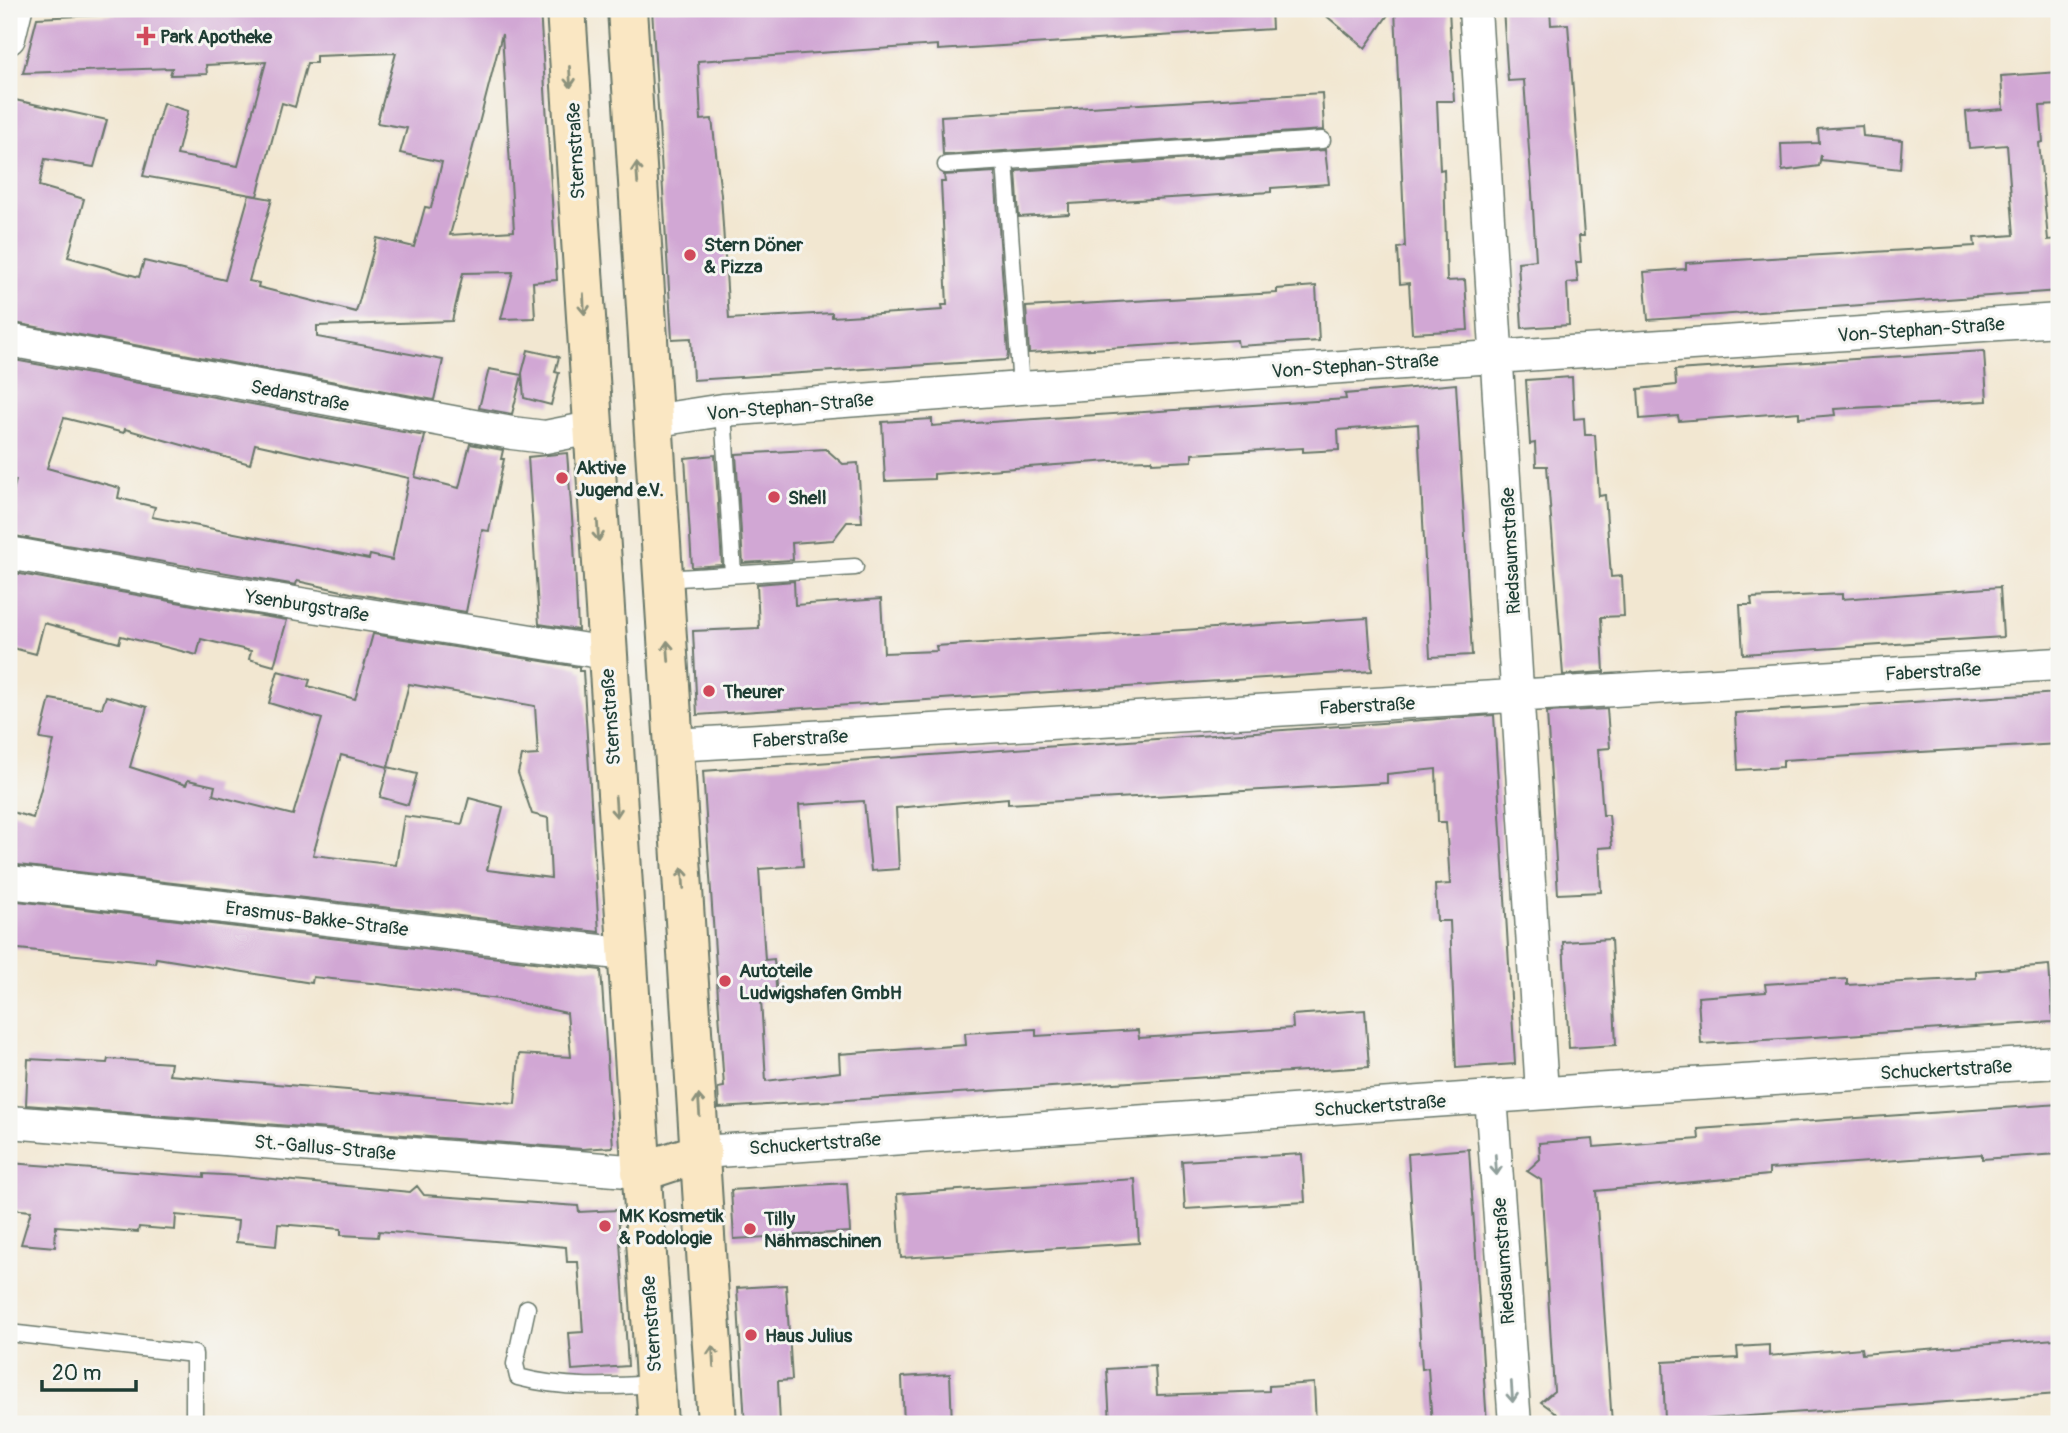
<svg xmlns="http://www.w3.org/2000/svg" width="2068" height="1433" font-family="Pangolin,sans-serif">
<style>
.building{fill:#d1a7d4;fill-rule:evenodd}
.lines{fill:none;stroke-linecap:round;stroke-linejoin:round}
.service-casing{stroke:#69786b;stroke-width:19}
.minor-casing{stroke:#69786b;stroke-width:35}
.secondary-casing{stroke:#69786b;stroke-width:42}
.service{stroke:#fff;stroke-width:16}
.minor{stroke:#fff;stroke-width:32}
.secondary{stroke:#fae7c3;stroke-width:38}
.oneway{stroke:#8c927c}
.oneway2{stroke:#8f9e9a}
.poi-dot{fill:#d1495b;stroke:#f6f6f2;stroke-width:2.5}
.labels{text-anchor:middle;stroke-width:6;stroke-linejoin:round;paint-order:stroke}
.poi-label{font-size:19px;font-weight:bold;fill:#1f3d34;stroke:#f6f6f2;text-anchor:start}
.street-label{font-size:19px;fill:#1f3d34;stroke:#f6f6f2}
</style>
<rect width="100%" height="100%" fill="#f6f6f2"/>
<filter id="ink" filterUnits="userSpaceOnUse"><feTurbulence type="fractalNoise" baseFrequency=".0143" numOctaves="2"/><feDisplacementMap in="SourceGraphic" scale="14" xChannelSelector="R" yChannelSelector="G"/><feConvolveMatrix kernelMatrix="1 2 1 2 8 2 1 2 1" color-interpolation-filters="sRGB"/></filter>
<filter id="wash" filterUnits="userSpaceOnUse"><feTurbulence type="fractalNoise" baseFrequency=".00686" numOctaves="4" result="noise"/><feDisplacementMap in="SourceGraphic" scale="28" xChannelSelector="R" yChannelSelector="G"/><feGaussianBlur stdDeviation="1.57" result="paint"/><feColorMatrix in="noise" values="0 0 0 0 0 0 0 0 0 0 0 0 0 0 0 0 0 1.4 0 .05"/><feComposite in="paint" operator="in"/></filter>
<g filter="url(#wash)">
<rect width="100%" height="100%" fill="#f2e7d1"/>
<g id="blocks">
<!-- building -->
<path class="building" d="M226 9H540L557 280 533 282 535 318 501 319 513 272 463 273 452 321 317 326V337L443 360 434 400 9 322V125L15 100 107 120 94 167 45 159 39 186 84 199 68 257 139 277 144 261 225 280 249 195 272 199 249 281 259 283 258 287 356 312 377 238 414 247 425 207 431 208 442 162 400 153 407 128 377 123 396 53 316 56V63H307L295 107 282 103 257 196 143 176 163 103 188 111 177 155 238 166 266 62 206 65 207 74 170 75 172 68 23 73 37 18ZM502 34 514 231 450 235 456 213Z
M652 9H1271L1272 29 938 50V45L698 61 701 120 712 119 721 195 729 319 832 313V317L943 310 942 305H947L941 182H945L944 175 995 172 1008 354 1007 360 693 380 691 338 672 339Z
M1318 9H1392L1365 48Z
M1395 9H1449L1454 101H1437L1440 170 1444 169 1447 281 1465 280 1468 330 1412 333 1409 283 1400 284 1398 248 1405 247Z
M1503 9H1550L1551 25 1568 24 1584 236H1579L1581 262H1576L1578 282 1567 283 1569 325 1522 328 1518 262 1536 260 1532 192 1524 80 1508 81Z
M2059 72V105L2040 106 2043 142 2039 143 2048 240 2059 239V291L1648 320 1644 272 1686 269V263L1975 246 1974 238 2014 235 2007 145 1969 148 1966 112 2003 109 2001 76Z
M1322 93 1324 130 943 155 941 116Z
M1862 126 1863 136 1902 140 1900 169 1821 160V155L1819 166 1782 171 1781 144 1819 143 1818 129Z
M1325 150 1329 184 1271 188V192L1069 204V214L1019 217 1016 171Z
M1316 286 1319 341 1238 346 1237 340 1029 353 1026 307 1277 293V289Z
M528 350 559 357 555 372 559 373 551 405 524 398 522 373Z
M1984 351 1987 401 1834 409 1835 415 1799 418V412L1679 421 1678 416 1640 419 1638 389 1676 385 1675 370Z
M9 359 425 436 415 477 459 488 470 444 503 450 501 459H504L489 531 482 530 466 612 351 593 297 581 296 585 9 535V507L16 480 9 479ZM64 418 124 433 125 429 250 464 255 444 409 478 392 560 370 555 369 559 152 517 155 507 118 498 120 488 47 468Z
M489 369 522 375 512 414 479 408Z
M1572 377 1574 419 1584 418 1585 435H1595L1599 496 1605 495 1611 577 1622 576 1624 616 1601 617 1604 672 1563 675 1547 466H1536L1535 443 1530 444 1526 380Z
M1456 384 1472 655 1430 657 1418 424 1338 430 1339 450 1303 452V448L1192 454V461L1152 463V460L1111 461 934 474V479L885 481 882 422 932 419V426L959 424 1346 399 1345 394Z
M826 449 843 464 858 463 862 522H847L833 540 792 543 793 560 743 563 736 454Z
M567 453 574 543 578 630 539 624 528 457Z
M715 455 722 565 692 567 685 458Z
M9 572 204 607 287 620 274 666 249 659 251 651 201 639 197 655 121 636 119 643 44 623 36 654 9 647Z
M794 581 795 605 881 599 884 653 937 651 936 646 1368 618 1372 671 697 715 693 631 759 628 757 584Z
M2000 587 2003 637 1743 654 1740 605H1752L1751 598 1842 594V599Z
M373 634 579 667V671H583L599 932 9 864V811L33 818 54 741 40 739 50 699 102 708 106 696 147 707 130 767 186 785 188 780 215 786 213 795 293 815 322 719 269 703 278 671 310 680 308 686 355 699ZM409 684 535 706 538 755 522 756 518 773 532 814 548 818 551 878 487 870 503 807 469 798 462 824 404 816 396 865 313 855 341 755 388 767Z
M2059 693V744L1783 760V767L1738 770 1735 713Z
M1607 709 1610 748 1598 749 1603 815H1609L1612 847 1599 848 1601 892 1558 894 1547 712Z
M1494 715 1515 1064 1456 1068 1450 921H1437L1435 885 1450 884 1446 822H1438L1436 769 1387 774V783L1008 804V798L896 808 899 869 871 871 864 801 799 805 803 866 759 869 765 960 774 959 777 999 761 1000 766 1081 840 1072 839 1054 966 1045 965 1033 1036 1029V1036L1138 1030 1139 1038 1293 1028 1292 1015 1365 1010 1369 1067 719 1108 718 1088 724 1087 703 771Z
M388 767 417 774 408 805 380 797Z
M9 900 601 970 613 1147 582 1149 26 1105 28 1059 107 1063 108 1059 171 1063 169 1075 515 1104 519 1054 571 1057 567 1013 506 1000 371 983 313 977 312 983 156 958 155 963 9 948Z
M1611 939 1616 1045 1569 1048 1563 942Z
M2049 965 2053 1022 1701 1044 1698 997 1766 992 1765 984 1847 979V985L1976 978V971Z
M2059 1104V1154L1982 1159V1154L1769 1169V1175L1596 1191 1612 1424H1557L1556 1413 1541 1402 1554 1391 1541 1180 1527 1171 1540 1159 1539 1143 1593 1139 1594 1147 1699 1139 1698 1129Z
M1469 1149 1487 1424H1432L1428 1368 1422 1369 1408 1154Z
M1302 1154 1305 1202 1185 1209 1182 1161Z
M9 1163 204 1177V1174L242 1176 410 1192 417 1186 424 1195 578 1206 579 1212 618 1210 628 1366 572 1370 569 1333 583 1332 578 1262H567L566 1247 379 1231 378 1237 341 1235V1229L278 1224 276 1246 236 1242 238 1221 176 1215 175 1230 139 1227 138 1232 56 1226 55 1247 21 1244 31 1211 9 1209Z
M1135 1179 1139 1243 901 1258 897 1194Z
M847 1183 850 1232 734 1239 731 1190Z
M786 1285 792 1380 778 1381 780 1424H745L737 1288Z
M2055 1339 2058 1394 1665 1422 1663 1362 1738 1358 1737 1347 1769 1345V1356L1861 1348 1862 1354Z
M1155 1366 1157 1395 1269 1391V1386L1314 1383 1316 1424H1110L1107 1369Z
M950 1374 952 1424H904L902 1377Z"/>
</g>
</g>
<g filter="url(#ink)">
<use href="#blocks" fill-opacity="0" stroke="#69786b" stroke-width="2"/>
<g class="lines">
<defs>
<path id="service" d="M1005 161 1021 388
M946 165 1322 140
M723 410 733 574
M663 579 855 567
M527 1308 515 1364 518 1377C562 1389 610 1387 655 1384
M9 1333 194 1354V1424"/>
<path id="minor" d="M1475 9 1542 1093
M9 38 16 9
M9 340 512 433 545 437 591 428
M652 421 723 410 1021 388 2059 320
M9 553 207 589 606 653
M674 745 2059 664
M9 882 626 954
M1491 1097 1515 1424
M9 1122 641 1172
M702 1152 1591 1090 2059 1062"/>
<path id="secondary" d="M566 9 658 1424
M627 9 717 1424
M641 1172 702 1152"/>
</defs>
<!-- service casing -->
<use href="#service" class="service-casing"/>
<!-- minor casing -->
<use href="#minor" class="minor-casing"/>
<!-- secondary casing -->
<use href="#secondary" class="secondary-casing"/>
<!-- service -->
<use href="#service" class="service"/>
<!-- minor -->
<use href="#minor" class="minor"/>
<!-- secondary -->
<use href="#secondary" class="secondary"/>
</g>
<!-- one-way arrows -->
<defs><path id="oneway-shaft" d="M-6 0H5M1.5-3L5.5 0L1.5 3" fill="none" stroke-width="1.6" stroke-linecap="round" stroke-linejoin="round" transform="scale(1.75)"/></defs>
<g class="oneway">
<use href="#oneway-shaft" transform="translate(570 77) rotate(87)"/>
<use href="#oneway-shaft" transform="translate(637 173) rotate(-94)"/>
<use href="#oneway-shaft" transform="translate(584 304) rotate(87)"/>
<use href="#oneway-shaft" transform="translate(598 531) rotate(86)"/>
<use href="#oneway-shaft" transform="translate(668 651) rotate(-94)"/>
<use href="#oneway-shaft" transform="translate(616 807) rotate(86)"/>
<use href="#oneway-shaft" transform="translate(683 878) rotate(-94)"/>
<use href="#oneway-shaft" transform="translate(699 1105) rotate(-94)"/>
<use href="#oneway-shaft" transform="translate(713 1356) rotate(-93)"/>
</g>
<g class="oneway2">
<use href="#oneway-shaft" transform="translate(1496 1165) rotate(86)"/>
<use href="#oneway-shaft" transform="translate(1512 1392) rotate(86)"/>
</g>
</g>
<!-- markers -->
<g class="poi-dot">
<path d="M142.5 25.5h7v7h7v7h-7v7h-7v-7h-7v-7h7z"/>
<circle cx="690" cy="255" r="7"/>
<circle cx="562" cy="478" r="7"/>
<circle cx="774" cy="497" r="7"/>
<circle cx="709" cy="691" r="7"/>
<circle cx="725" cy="981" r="7"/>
<circle cx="605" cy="1226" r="7"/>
<circle cx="750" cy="1229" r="7"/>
<circle cx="751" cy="1335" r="7"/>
</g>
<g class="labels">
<!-- poi labels -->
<g class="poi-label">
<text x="160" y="43">Park Apotheke</text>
<text x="704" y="251">Stern Döner<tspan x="704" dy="22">&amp; Pizza</tspan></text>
<text x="576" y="474">Aktive<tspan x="576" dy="22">Jugend e.V.</tspan></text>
<text x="788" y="504">Shell</text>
<text x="723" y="698">Theurer</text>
<text x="739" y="977">Autoteile<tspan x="739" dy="22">Ludwigshafen GmbH</tspan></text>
<text x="619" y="1222">MK Kosmetik<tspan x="619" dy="22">&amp; Podologie</tspan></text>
<text x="764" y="1225">Tilly<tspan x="764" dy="22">Nähmaschinen</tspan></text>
<text x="765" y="1342">Haus Julius</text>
</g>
<!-- street labels -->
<g class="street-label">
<text transform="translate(575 151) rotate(-93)" y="7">Sternstraße</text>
<text transform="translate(1921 329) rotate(-4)" y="7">Von-Stephan-Straße</text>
<text transform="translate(1355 365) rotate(-4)" y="7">Von-Stephan-Straße</text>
<text transform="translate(300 395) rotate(11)" y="7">Sedanstraße</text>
<text transform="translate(790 406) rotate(-5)" y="7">Von-Stephan-Straße</text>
<text transform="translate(1510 551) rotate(-93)" y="7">Riedsaumstraße</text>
<text transform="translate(307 605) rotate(9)" y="7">Ysenburgstraße</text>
<text transform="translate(1933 671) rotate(-3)" y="7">Faberstraße</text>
<text transform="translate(1367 705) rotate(-3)" y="7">Faberstraße</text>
<text transform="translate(610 717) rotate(-94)" y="7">Sternstraße</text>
<text transform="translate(800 738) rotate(-3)" y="7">Faberstraße</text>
<text transform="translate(317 918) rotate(7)" y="7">Erasmus-Bakke-Straße</text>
<text transform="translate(1946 1069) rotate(-3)" y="7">Schuckertstraße</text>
<text transform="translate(1380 1105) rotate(-4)" y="7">Schuckertstraße</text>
<text transform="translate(815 1143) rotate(-4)" y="7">Schuckertstraße</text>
<text transform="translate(325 1147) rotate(5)" y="7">St.-Gallus-Straße</text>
<text transform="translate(1503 1261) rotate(-94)" y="7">Riedsaumstraße</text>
<text transform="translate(651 1324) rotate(-94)" y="7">Sternstraße</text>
</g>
</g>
<!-- margin -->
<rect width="2068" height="1433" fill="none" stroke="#f6f6f2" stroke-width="35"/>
<!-- scale -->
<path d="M42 1380v10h94v-10" fill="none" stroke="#1f3d34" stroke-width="3.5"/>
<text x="52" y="1380" font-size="21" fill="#1f3d34" stroke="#f6f6f2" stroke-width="5" paint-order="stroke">20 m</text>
</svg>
